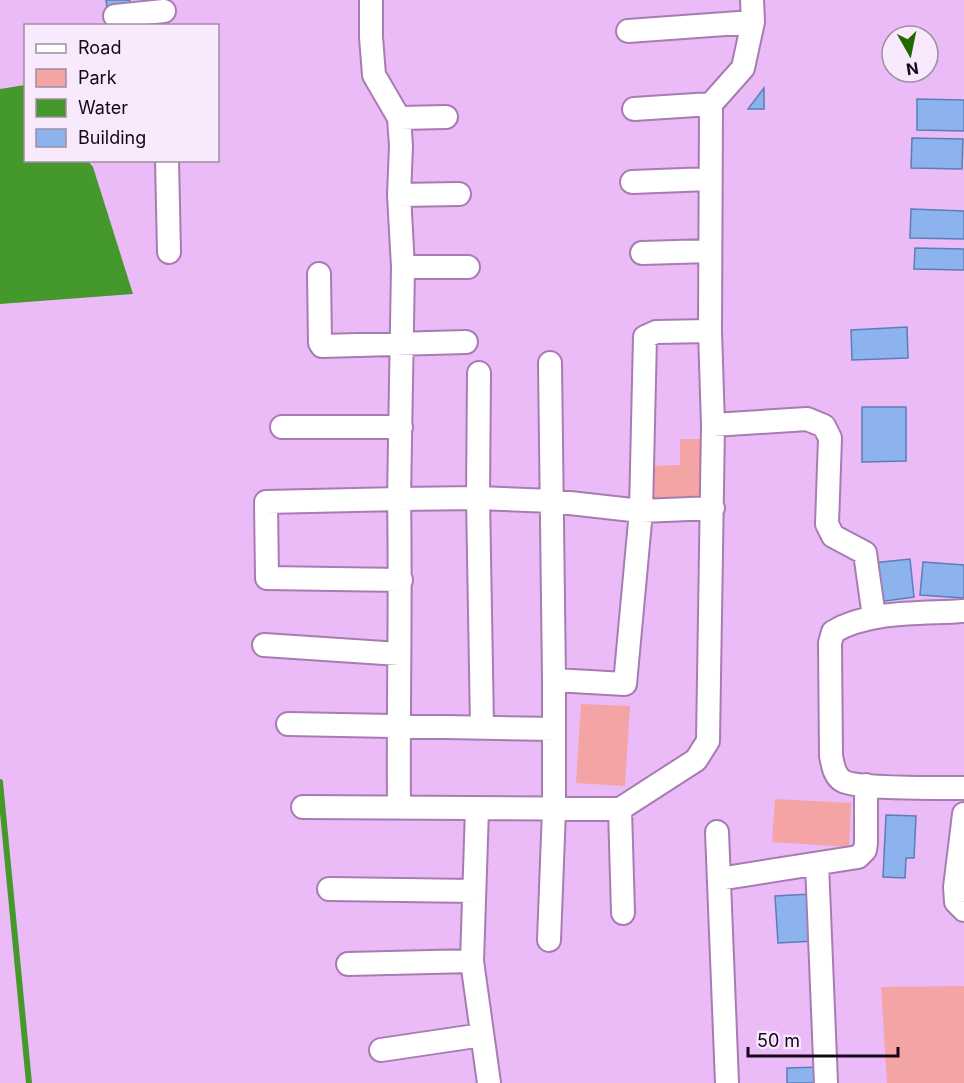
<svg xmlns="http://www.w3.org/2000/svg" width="964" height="1083" font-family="Inter,sans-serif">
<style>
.green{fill:#f4a4a4}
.water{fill:#45982b}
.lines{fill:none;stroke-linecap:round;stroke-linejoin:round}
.stream{stroke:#45982b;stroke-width:6}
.building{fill:#8db3ef;stroke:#5a7eb6;stroke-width:1.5}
.street-casing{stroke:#a87bb3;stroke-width:26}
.street{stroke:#fff;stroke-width:22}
</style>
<rect width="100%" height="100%" fill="#eabbf6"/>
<!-- green -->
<path class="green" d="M680 439H708V498H648L649 466 680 465Z
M581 704 630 706 625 786 576 783Z
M775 799 851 803 849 847 772 842Z
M964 986V1083H887L881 987Z"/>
<!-- water -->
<path class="water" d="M25 85 26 160 88 161 93 167 133 294 0 304V89Z"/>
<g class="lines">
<!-- stream -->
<path class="stream" d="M0 782 29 1083"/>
</g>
<!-- building -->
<path class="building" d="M106 0H130V8H107Z
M764 88V109H748Z
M917 99 964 100V131L917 130Z
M912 138 963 139 962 169 911 168Z
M911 209 964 211V239L910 238Z
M915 248 964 249V270L914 269Z
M907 327 908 358 852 360 851 330Z
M862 407H906V461L862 462Z
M910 559 914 597 878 602 873 563Z
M923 562 964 565V598L920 595Z
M886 815 916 816 914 858H906L905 878 883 877Z
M812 894 815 941 778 943 775 896Z
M822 1067V1083H787V1068Z"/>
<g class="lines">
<defs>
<path id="street" d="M371 0V37L374 75 399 118 401 146 399 195 403 267 399 499 266 502 267 578 401 580
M115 16 164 11
M628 31 753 22
M634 109 711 104
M399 118 446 117
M167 160 169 252
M632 182 709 179
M399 195 459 194
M642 253 710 251
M403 267H468
M319 274 320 343 322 346 466 342
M550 363 554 680 625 684 641 511 645 337 656 332 710 331
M479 373 478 498 482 726
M713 425 807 419 824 426 830 438 827 524 833 536 865 553 874 617
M282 427H401
M964 611C923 614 869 610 833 632L830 643 831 756C833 765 834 776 843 781 857 789 942 788 964 788
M264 645 399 654
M288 724 554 729V680
M303 807 620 809 696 760 708 741 713 425 710 331 711 104 743 68 753 22 752 0
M399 807C398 704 401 602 399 499L478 498 552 501 641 511 713 508
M477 809 472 961 489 1083
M620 809 623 913
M964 814 955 887 956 902 964 910
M717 832 727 1083
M817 864 826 1083
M719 879 858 857 865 850 866 843V785
M329 889 474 891
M549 940 554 810V729
M348 964 472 961
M381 1050 482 1035"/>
</defs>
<!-- street casing -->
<use href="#street" class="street-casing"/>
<!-- street -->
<use href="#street" class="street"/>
</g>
<!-- legend -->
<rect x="24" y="24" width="195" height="138" fill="#f8e9fc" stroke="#9e8ea2" stroke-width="1.5"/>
<rect x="36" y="44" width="30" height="9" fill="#ffffff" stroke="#9e8ea2" stroke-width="1.5"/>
<text x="78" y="54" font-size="18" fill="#16061a">Road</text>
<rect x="36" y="69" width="30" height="18" fill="#f4a4a4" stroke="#9e8ea2" stroke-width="1.5"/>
<text x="78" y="84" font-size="18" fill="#16061a">Park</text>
<rect x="36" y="99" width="30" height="18" fill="#45982b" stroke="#9e8ea2" stroke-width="1.5"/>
<text x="78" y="114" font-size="18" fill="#16061a">Water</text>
<rect x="36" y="129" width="30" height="18" fill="#8db3ef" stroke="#9e8ea2" stroke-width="1.5"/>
<text x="78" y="144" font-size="18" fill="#16061a">Building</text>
<!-- north arrow -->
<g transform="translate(910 54) rotate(171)"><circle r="28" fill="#f8e9fc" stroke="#9e8ea2" stroke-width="1.5"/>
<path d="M0-4.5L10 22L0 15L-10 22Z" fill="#206800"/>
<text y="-9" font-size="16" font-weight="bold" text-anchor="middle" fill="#16061a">N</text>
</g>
<!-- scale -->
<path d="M748 1047v9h150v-9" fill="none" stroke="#16061a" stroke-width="3"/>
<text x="757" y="1047" font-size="18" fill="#16061a" stroke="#f8e9fc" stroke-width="4.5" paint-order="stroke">50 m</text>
</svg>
